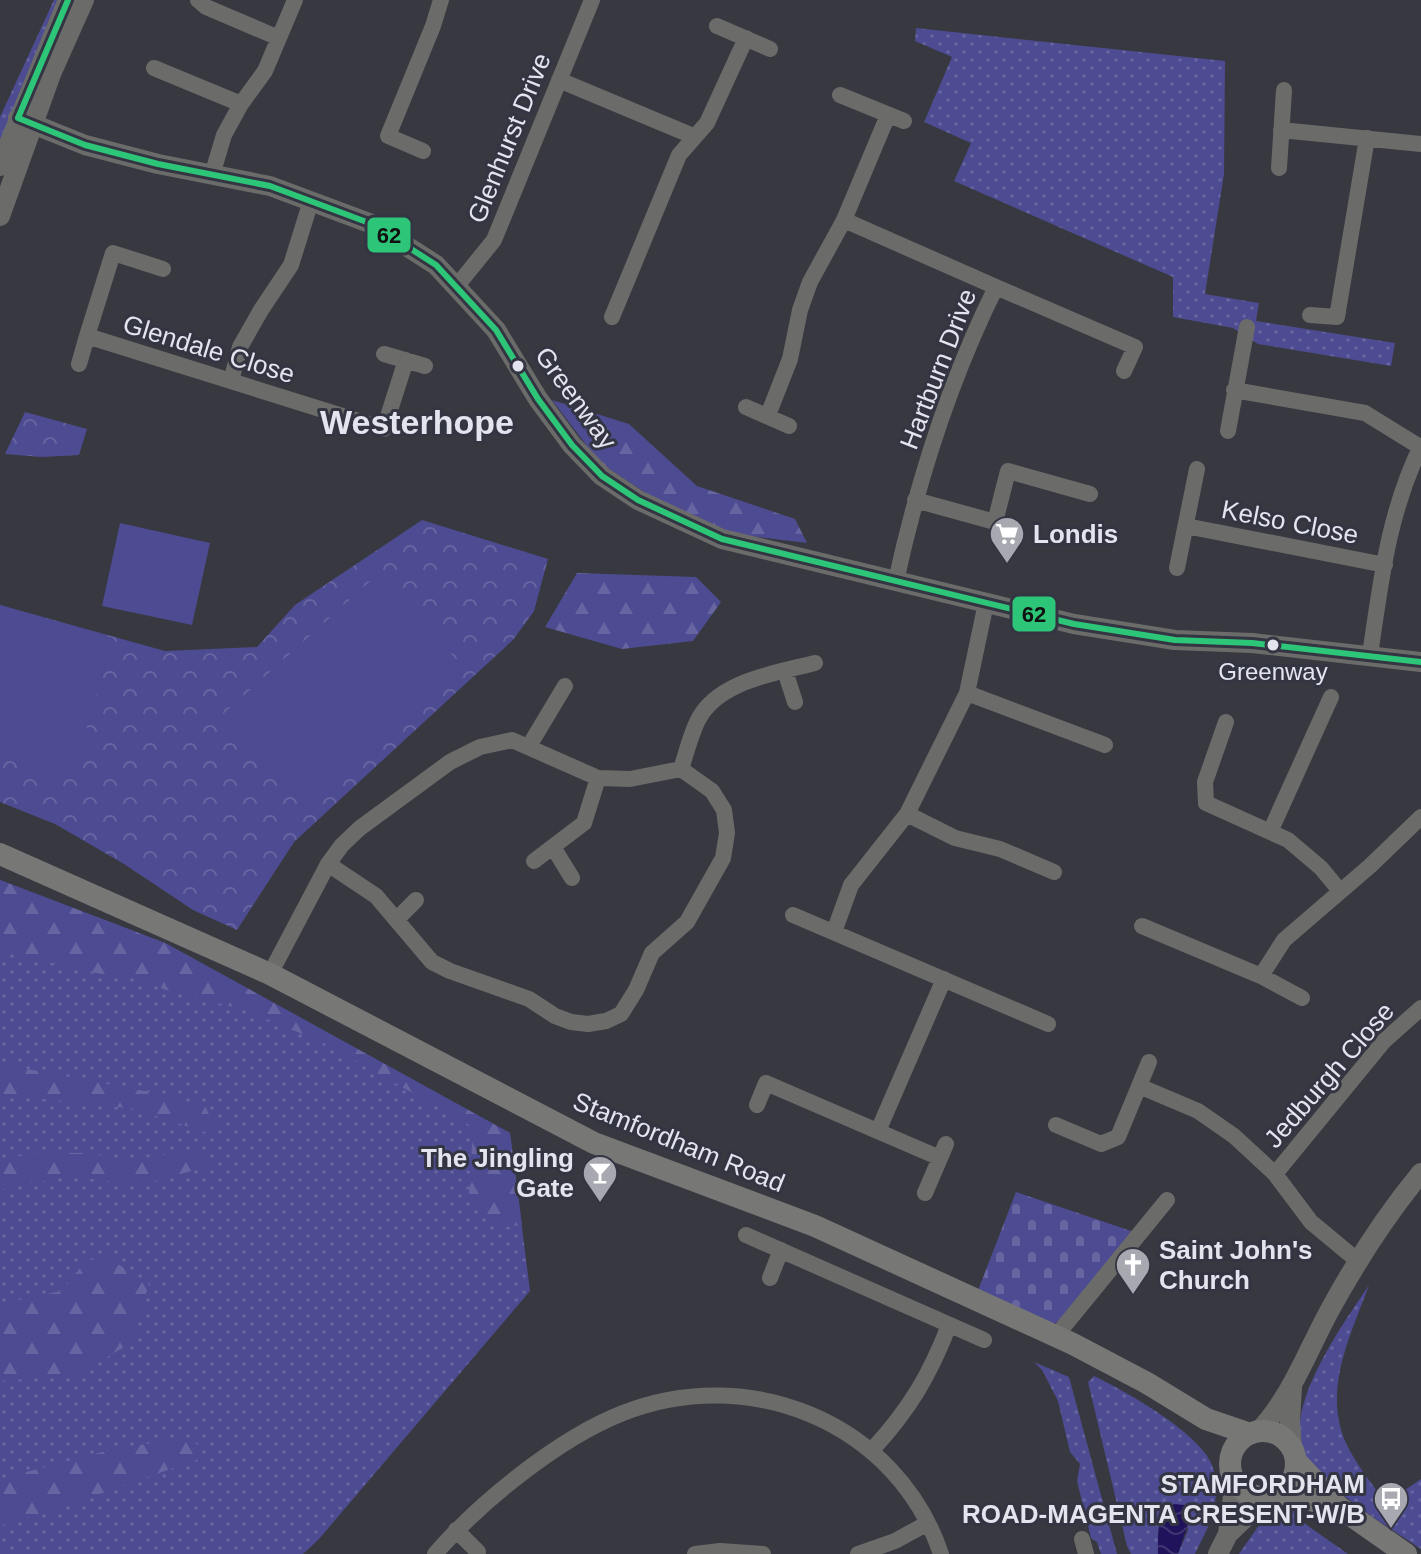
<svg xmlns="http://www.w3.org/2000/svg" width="1421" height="1554" font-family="Arial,sans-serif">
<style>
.grass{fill:url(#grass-dots)}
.forest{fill:url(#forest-firs)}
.cemetery{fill:url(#cemetery-stones)}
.park{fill:url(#park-crowns)}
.garden{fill:#4d4b91}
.water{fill:url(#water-waves)}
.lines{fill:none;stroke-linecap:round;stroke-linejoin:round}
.minor{stroke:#6b6c6a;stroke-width:16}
.tertiary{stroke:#6b6c6a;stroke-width:20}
.secondary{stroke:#777776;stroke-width:22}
.bus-1-casing{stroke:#343543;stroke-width:12}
.bus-1{stroke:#2dc577;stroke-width:6}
.bus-dot{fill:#e3e4ed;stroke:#343543;stroke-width:3}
.labels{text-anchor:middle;stroke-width:6;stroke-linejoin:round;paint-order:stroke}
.bus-label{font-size:24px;fill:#e3e4ed;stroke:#343543}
.street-label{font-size:26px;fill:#e3e4ed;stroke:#343543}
.poi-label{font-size:26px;font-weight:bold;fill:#e3e4ed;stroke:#343543;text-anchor:start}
.district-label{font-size:34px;font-weight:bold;fill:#e3e4ed;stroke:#343543}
.line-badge{stroke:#343543;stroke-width:3}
.pale-badge-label{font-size:22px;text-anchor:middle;font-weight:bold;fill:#111}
</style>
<defs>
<pattern id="grass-dots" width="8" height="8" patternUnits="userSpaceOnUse" patternTransform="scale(2)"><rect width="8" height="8" fill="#4d4b91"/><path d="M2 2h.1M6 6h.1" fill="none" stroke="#6665a1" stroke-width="1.8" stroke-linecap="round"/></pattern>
<pattern id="forest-firs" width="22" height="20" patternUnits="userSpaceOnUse" patternTransform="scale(2)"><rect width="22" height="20" fill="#4d4b91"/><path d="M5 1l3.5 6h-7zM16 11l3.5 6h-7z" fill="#6665a1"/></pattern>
<pattern id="cemetery-stones" width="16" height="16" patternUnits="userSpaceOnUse" patternTransform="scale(2)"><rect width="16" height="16" fill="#4d4b91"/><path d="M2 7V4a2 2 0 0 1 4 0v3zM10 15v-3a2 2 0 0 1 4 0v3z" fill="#6665a1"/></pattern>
<pattern id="park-crowns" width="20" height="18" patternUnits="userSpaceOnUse" patternTransform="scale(2)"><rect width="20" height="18" fill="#4d4b91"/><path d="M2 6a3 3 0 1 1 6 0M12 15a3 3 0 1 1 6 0" fill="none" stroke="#6665a1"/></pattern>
<pattern id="water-waves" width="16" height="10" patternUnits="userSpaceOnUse" patternTransform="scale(2)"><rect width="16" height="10" fill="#20135b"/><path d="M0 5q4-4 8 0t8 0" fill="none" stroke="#403573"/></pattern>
</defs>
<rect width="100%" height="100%" fill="#383840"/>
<!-- grass -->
<path class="grass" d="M54 0H58L0 152V117Z
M916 28 1225 61 1224 174 1205 294 1259 303 1256 321 1395 343 1391 366 1258 344 1233 328 1173 317V277L954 181 971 143 924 122 952 57 915 41Z
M0 880 165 943 510 1133 530 1291 319 1539 303 1554H0Z
M1369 1285C1351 1335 1323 1388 1345 1441 1355 1463 1372 1484 1386 1503L1421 1479V1549C1390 1528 1324 1488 1306 1457 1279 1411 1344 1323 1369 1285Z
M1034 1362 1069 1377 1117 1554H1101L1097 1542 1091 1538 1077 1481 1080 1464 1070 1452 1058 1401 1042 1370Z
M1094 1376C1125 1391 1200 1433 1212 1465 1217 1478 1217 1495 1214 1508 1211 1524 1202 1539 1195 1554H1178L1188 1530 1184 1505C1155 1503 1158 1533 1158 1554H1131L1127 1546 1088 1382Z
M1296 1510 1294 1516 1348 1554H1239L1264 1518 1274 1512Z"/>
<!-- forest -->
<path class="forest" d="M552 400 629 424 697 486 795 519 807 543 734 534 655 499 600 463Z
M577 573 696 577 721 602 693 641 622 649 545 627Z
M0 880 165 943 510 1133 522 1225 506 1227 486 1219 469 1195 473 1127 324 1043 245 1010 163 989 145 980 111 976 0 952Z
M0 1064 160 1094 205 1106 220 1137 135 1109 0 1094Z
M192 1151 216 1164 141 1185 68 1176 0 1190V1159L42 1153H87L130 1160Z
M106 1257 149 1283 133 1342 76 1375 0 1381V1304L61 1291 86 1261Z
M175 1439 195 1442 205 1457 68 1505 0 1526V1479L106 1451Z"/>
<!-- cemetery -->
<path class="cemetery" d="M1016 1192 1134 1232 1064 1319 1051 1325 977 1293Z"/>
<!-- park -->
<path class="park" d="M25 412 87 429 79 455 42 457 5 454Z
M422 520 548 559 534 611 513 640 294 842 237 930 193 910 124 864 55 824 0 802V605L165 651 257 647 295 605Z"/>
<!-- garden -->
<path class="garden" d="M120 523 210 543 192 625 102 606Z
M378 574 465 669 309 812 221 716Z
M0 605 113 638 72 778 0 757Z"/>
<!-- water -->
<path class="water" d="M1174 1504 1184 1505 1191 1515 1178 1554H1158C1158 1533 1156 1518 1174 1504Z"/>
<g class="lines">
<!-- minor -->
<path class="minor" d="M198 0 206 7 279 38
M717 26 770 49
M154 68 241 104
M559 80 693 136
M840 95 904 121
M1281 130 1421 144
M423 151 388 136 433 26 441 0
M1279 168 1284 90
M212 175 224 135 241 104 265 71 295 0
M844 220 996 287C950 380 918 480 896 581
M163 269 113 253 87 336 384 429 406 360
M456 287 494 240 592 0
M996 287 1135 347 1124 371
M1310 315 1337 317 1367 138
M612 317 679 155 707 123 746 38
M384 354 425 366
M79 364 87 336
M231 381 240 347 261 310 291 265 311 201
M1234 390 1365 413 1420 447
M746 407 789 426
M768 415 790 359 800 310 810 282 844 220 888 115
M1228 431 1247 327
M915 500 995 522 1008 471 1090 494
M1186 526 1385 565
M1177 568 1197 469
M1370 655C1381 581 1388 514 1421 446
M785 671 795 702
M967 693 1105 745
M1226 722 1205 782 1206 803 1288 840 1321 868 1340 891
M529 746 565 686
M681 769C686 754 690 737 697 722 716 681 776 673 815 663
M907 814 955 838 1000 849 1054 872
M1270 832 1331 697
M553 847 572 878
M534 861 584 823 598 778
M793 915 1048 1024
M397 919 416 900
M1142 926 1261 976 1302 998
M834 932 851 885 907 814 967 693 986 603
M270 974 328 864 342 845 360 828 450 762 480 747 512 740 598 778 630 779 681 769 712 791 724 810 727 833 723 858 687 922 652 953 636 990 621 1014 606 1021 588 1024 571 1022 555 1016 529 999 450 971 432 962 376 896 328 864
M1261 976 1284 940 1370 866 1421 817
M1139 1086 1198 1111 1234 1136 1275 1174 1311 1222 1358 1261
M757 1105 766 1083 940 1158
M1056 1125 1101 1144 1118 1137 1149 1062
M878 1131 944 979
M1275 1174 1384 1041 1421 1008
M925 1193 946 1144
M746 1235 984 1340
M770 1278 781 1250
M1056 1336 1167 1200
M872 1450C909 1410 930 1375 949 1325
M456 1530 478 1552
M1082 1539 1086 1554
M435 1554C480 1502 559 1438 623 1413 750 1363 897 1423 941 1554
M695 1554 720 1551 763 1554
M858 1554 895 1541 928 1523"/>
<!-- tertiary -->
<path class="tertiary" d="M18 118 85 145 158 164 270 186 372 224 436 265 496 330 538 399 572 445 602 476 638 500 722 539 1074 624 1175 640 1252 643 1421 662
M0 166 68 0
M0 216 51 74 84 0
M1258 1432C1293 1395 1308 1349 1332 1306 1358 1259 1387 1214 1421 1173
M1292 1448 1290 1421 1292 1388
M1228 1534 1268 1496
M1218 1554 1228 1534 1235 1481"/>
<!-- secondary -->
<path class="secondary" d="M0 854 270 974 594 1143 815 1226 1073 1344 1147 1383 1206 1419 1250 1434
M1230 1464a33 33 0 1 1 66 0a33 33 0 1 1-66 0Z
M1296 1461 1339 1507 1406 1554
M1278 1493 1337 1506"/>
<defs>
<path id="bus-1" d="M18 118 85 145 158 164 270 186 372 224 436 265 496 330 538 399 572 445 602 476 638 500 722 539 1074 624 1175 640 1252 643 1421 662
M18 118 68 0"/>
</defs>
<!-- bus-1 casing -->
<use href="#bus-1" class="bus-1-casing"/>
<!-- bus-1 -->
<use href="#bus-1" class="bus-1"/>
</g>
<!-- icons -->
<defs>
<symbol id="supermarket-pin" viewBox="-11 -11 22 30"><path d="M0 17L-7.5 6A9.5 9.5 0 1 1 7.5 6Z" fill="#a7a8b0" stroke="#343543"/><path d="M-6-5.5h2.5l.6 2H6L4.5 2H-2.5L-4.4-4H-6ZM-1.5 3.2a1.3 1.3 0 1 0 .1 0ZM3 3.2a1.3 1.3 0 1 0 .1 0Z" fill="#fff"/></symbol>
<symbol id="bar-pin" viewBox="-11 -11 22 30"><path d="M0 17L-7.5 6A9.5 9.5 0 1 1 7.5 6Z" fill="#a7a8b0" stroke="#343543"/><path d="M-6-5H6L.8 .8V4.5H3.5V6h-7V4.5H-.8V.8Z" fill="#fff"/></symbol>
<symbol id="church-pin" viewBox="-11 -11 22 30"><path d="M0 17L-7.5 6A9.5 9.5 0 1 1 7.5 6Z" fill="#a7a8b0" stroke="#343543"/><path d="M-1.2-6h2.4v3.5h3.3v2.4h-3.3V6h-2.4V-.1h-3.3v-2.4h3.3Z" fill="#fff"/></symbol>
<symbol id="bus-pin" viewBox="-11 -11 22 30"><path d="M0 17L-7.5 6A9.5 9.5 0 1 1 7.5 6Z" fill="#a7a8b0" stroke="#343543"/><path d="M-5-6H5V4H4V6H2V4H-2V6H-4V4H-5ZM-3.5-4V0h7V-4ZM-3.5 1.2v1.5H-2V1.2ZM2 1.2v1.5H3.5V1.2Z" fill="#fff"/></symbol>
</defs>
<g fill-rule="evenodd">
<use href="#supermarket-pin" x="987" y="514" width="40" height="54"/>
<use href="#bar-pin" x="580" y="1153" width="40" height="54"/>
<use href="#church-pin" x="1113" y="1245" width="40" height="54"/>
<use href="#bus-pin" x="1371" y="1479" width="40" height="54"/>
</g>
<!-- markers -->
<g class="bus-dot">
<circle cx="518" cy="366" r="7"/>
<circle cx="1273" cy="645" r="7"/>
</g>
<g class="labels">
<!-- bus labels -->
<g class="bus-label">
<text x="1273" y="680">Greenway</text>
</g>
<!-- street labels -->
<g class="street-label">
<text transform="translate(509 138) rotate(-68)" y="9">Glenhurst Drive</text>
<text transform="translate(209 349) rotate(17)" y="9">Glendale Close</text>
<text transform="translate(938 369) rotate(-69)" y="9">Hartburn Drive</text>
<text transform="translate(576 398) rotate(54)" y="9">Greenway</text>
<text transform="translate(1290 522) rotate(11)" y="9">Kelso Close</text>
<text transform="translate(1329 1075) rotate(-49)" y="9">Jedburgh Close</text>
<text transform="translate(679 1142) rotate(22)" y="9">Stamfordham Road</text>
</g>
<!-- poi labels -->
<g class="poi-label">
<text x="1033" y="543">Londis</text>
<text x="574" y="1167" text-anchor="end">The Jingling<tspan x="574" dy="30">Gate</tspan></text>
<text x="1159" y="1259">Saint John's<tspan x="1159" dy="30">Church</tspan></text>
<text x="1365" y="1493" text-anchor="end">STAMFORDHAM<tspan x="1365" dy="30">ROAD-MAGENTA CRESENT-W/B</tspan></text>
</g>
<!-- district labels -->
<g class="district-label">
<text x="417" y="434">Westerhope</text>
</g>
</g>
<g class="line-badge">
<rect x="366" y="216" width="46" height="38" rx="8" fill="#2dc577"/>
<rect x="1011" y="595" width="46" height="38" rx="8" fill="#2dc577"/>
</g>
<g class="pale-badge-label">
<text x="389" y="243">62</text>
<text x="1034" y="622">62</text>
</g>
</svg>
